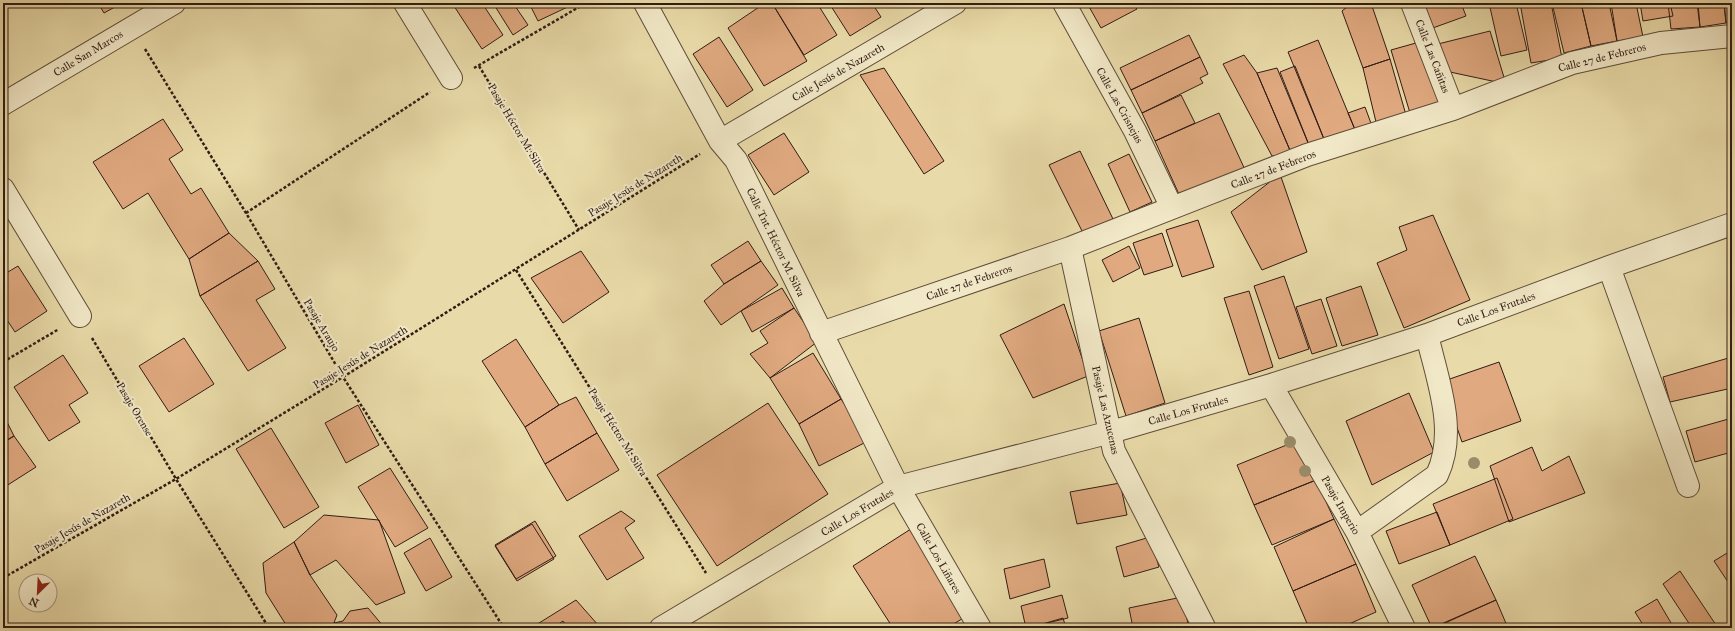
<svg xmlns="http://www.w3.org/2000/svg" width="1735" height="631" font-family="'IM FELL Great Primer',serif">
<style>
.building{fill:#e0a980;stroke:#311c15}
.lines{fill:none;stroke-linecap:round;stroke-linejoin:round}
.minor-casing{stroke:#5f4c3a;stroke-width:24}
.path{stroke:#311c15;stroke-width:2.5;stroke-dasharray:3 2;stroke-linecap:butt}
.minor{stroke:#f1e8c7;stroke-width:22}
.tree{fill:#9b8d6a}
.labels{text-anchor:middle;stroke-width:4;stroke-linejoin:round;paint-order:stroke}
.street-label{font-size:11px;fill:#311c15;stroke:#f1e8c7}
</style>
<rect width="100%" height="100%" fill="#e9dba9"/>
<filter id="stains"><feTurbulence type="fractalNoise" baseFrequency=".005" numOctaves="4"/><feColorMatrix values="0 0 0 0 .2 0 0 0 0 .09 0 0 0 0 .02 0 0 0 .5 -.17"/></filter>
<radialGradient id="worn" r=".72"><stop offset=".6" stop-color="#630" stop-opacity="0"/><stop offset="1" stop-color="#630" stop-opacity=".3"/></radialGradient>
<!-- building -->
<path class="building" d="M98 3H122L104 13Z
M452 3H482L503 35 482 49Z
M493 3H513L528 25 513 35Z
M529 3H576L538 21Z
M765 3H772L807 61 764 86 728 28Z
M772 3H817L837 35 804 55Z
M829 3H872L881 17 850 36Z
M1087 3H1133L1137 9 1101 28Z
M1352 3H1371L1390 59 1363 68 1342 11Z
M1430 3H1461L1466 16 1430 29 1421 6Z
M1489 3H1516L1527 50 1501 56Z
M1520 3H1551L1562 58 1531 63Z
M1552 3H1581L1591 46 1564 53Z
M1581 3H1609L1617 41 1591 46Z
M1611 3H1636L1643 37 1617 41Z
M1640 3H1670L1673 16 1643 21Z
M1668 3H1698L1700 27 1671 29Z
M1697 3H1724L1726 23 1700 27Z
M1724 3H1732V23H1726Z
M1490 31 1506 84 1450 72 1438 44Z
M1189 35 1200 57 1131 90 1120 68Z
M719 37 753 90 727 107 693 54Z
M1318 40 1356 132 1326 144 1288 52Z
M1423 41 1442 104 1410 113 1391 50Z
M1244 55 1257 73 1292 155 1272 156 1223 64Z
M1200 57 1208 74 1200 78 1203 83 1142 113 1131 90Z
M1390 59 1406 115 1376 122 1363 68Z
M1295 66 1326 144 1311 150 1280 72Z
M884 68 944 161 924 174 860 75Z
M1277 68 1311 150 1292 155 1257 73Z
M1181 95 1195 123 1155 141 1142 113Z
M1365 107 1372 126 1356 132 1348 113Z
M1219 113 1246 172 1182 201 1155 141Z
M163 119 183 150 169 159 191 194 201 188 229 233 189 259 148 193 123 209 93 162Z
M784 133 809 172 774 195 748 155Z
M1080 151 1113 219 1083 233 1049 165Z
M1129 154 1152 202 1130 212 1108 164Z
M1280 174 1307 252 1262 270 1231 212Z
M1433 215 1470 300 1404 328 1377 263 1407 250 1399 227Z
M1198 220 1214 267 1182 277 1166 230Z
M229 233 258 261 200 296 189 259Z
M1162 233 1173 266 1144 275 1133 243Z
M748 241 761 261 724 284 711 265Z
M1129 246 1140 268 1113 282 1102 260Z
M581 251 609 292 563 323 531 278Z
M258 261 275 289 256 300 286 348 248 371 200 296Z
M761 261 778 285 721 325 704 301 724 284Z
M18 266 47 311 15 332 3 314V275Z
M1284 276 1309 349 1279 359 1254 286Z
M1361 286 1378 335 1342 346 1326 298Z
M782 288 794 308 752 332 741 311Z
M1249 291 1273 367 1249 375 1224 298Z
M1321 299 1337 346 1312 354 1296 307Z
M1064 304 1088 376 1033 398 1000 335Z
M794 308 817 342 770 378 750 354 768 343 760 331Z
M1139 318 1165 403 1126 416 1099 331Z
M184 338 214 384 169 412 139 366Z
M516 339 559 405 525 427 482 361Z
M813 353 841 399 799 424 770 378Z
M63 355 88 393 69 405 80 422 49 441 14 387Z
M1732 357V388L1670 402 1663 377Z
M1499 362 1521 421 1462 442 1441 382Z
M1409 393 1434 452 1372 485 1346 421Z
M576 397 597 433 545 464 525 427 559 405Z
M841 399 868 441 819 466 799 424Z
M768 403 828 494 717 566 657 475Z
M358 405 379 445 346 463 325 423Z
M3 414 14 436 3 442Z
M1732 418V452L1695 462 1686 431Z
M271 428 319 507 284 528 236 449Z
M597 433 619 470 567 501 545 464Z
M14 436 36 467 3 488V443Z
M1299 440 1316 480 1254 505 1237 465Z
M1532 447 1542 471 1569 456 1585 493 1509 522 1490 466Z
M390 468 428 528 395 547 358 487Z
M1497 478 1513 519 1450 545 1433 504Z
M1316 480 1334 519 1272 545 1254 505Z
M1120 483 1127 515 1077 524 1070 492Z
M621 511 635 521 625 528 644 558 607 580 579 536Z
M1437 512 1450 545 1399 564 1386 531Z
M324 515 379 520 405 593 376 605 336 560 310 575 294 542Z
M1334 519 1356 564 1293 591 1274 547Z
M535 521 556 556 516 579 495 545Z
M532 524 554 559 517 581 495 546Z
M914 527 970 614 947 628H893L853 566Z
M1150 537 1159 567 1124 577 1116 547Z
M430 538 452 577 426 591 404 553Z
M294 542 310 575 337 615 332 628H288L266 593 263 563Z
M1732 550V588L1714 561Z
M1475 556 1496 600 1432 628 1412 585Z
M1044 559 1050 587 1010 599 1004 569Z
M1356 564 1376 612 1340 628H1309L1293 591Z
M1680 571 1718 628H1692L1663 584Z
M1062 595 1068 618 1026 628 1021 606Z
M1182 597 1189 628H1133L1129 608Z
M1657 599 1674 628H1645L1635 612Z
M576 600 599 626 596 628H531Z
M1496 600 1508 628H1434Z
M368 608 383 626 382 628H332L334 623 343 621 350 611Z
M1063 618 1066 628H1029Z
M563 621 568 628H553Z"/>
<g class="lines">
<defs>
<path id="minor" d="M405 3 451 78
M645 3 720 141 736 160 898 487 980 628
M1064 3 1135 131 1172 208
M1412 3 1453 109
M3 104 174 3
M720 141 955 3
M3 189 80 316
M1070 248 1114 451 1204 627
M1609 267 1688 486
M821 333 1070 248 1307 155 1453 109 1572 63 1661 43 1732 36
M1271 385 1357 532 1404 628
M1357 532 1437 475C1458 431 1437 379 1427 335
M661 628 898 487 1111 432 1271 385 1427 335 1609 267 1732 224"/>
</defs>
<!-- minor casing -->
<use href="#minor" class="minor-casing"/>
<!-- path -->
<path class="path" d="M145 49 246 213 343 377 504 628
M479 66 579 230
M474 68 586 3
M246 213 430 92
M516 270 706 573
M92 338 176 479 269 628
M3 362 59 329
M3 578 176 479 343 377 700 154"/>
<!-- minor -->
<use href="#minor" class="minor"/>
</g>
<!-- trees -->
<g class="tree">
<circle cx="1290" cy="442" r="6"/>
<circle cx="1474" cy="463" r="6"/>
<circle cx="1305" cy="471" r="6"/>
</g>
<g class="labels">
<!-- street labels -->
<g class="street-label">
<text transform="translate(88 53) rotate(-31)" y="4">Calle San Marcos</text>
<text transform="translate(1433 56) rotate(69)" y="4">Calle Las Cañitas</text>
<text transform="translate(1602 57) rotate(-14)" y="4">Calle 27 de Febreros</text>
<text transform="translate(838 72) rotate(-30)" y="4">Calle Jesús de Nazareth</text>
<text transform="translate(1120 105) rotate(61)" y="4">Calle Las Crisnejas</text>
<text transform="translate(517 128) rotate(59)" y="4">Pasaje Héctor M. Silva</text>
<text transform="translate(1273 169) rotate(-21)" y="4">Calle 27 de Febreros</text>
<text transform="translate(635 185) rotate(-32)" y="4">Pasaje Jesús de Nazareth</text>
<text transform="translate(776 242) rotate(64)" y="4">Calle Tnt. Héctor M. Silva</text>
<text transform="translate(969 282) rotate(-19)" y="4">Calle 27 de Febreros</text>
<text transform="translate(1496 309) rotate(-20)" y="4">Calle Los Frutales</text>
<text transform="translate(322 325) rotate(59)" y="4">Pasaje Araujo</text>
<text transform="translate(360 357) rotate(-32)" y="4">Pasaje Jesús de Nazareth</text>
<text transform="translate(135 409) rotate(59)" y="4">Pasaje Orense</text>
<text transform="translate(1106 410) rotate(77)" y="4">Pasaje Las Azucenas</text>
<text transform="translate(1188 410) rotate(-16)" y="4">Calle Los Frutales</text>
<text transform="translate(618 432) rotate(58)" y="4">Pasaje Héctor M. Silva</text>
<text transform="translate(1341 505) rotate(60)" y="4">Pasaje Imperio</text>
<text transform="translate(857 512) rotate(-31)" y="4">Calle Los Frutales</text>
<text transform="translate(82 523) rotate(-30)" y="4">Pasaje Jesús de Nazareth</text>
<text transform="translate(939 558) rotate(60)" y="4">Calle Los Liñares</text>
</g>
</g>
<!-- margin -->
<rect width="1735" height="631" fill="none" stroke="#e9dba9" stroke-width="16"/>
<rect x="4" y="4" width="1727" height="623" fill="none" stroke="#311c15" stroke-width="2"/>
<rect x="8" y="8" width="1719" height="615" fill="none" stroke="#311c15"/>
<!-- north arrow -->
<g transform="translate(38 593) rotate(204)"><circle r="19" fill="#f1e8c7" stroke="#a49680"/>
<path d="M0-3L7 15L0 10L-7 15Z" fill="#8f2418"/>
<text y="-6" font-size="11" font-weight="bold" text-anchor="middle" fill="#311c15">N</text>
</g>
<rect width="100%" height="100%" filter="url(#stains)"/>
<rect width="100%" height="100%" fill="url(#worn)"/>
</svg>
